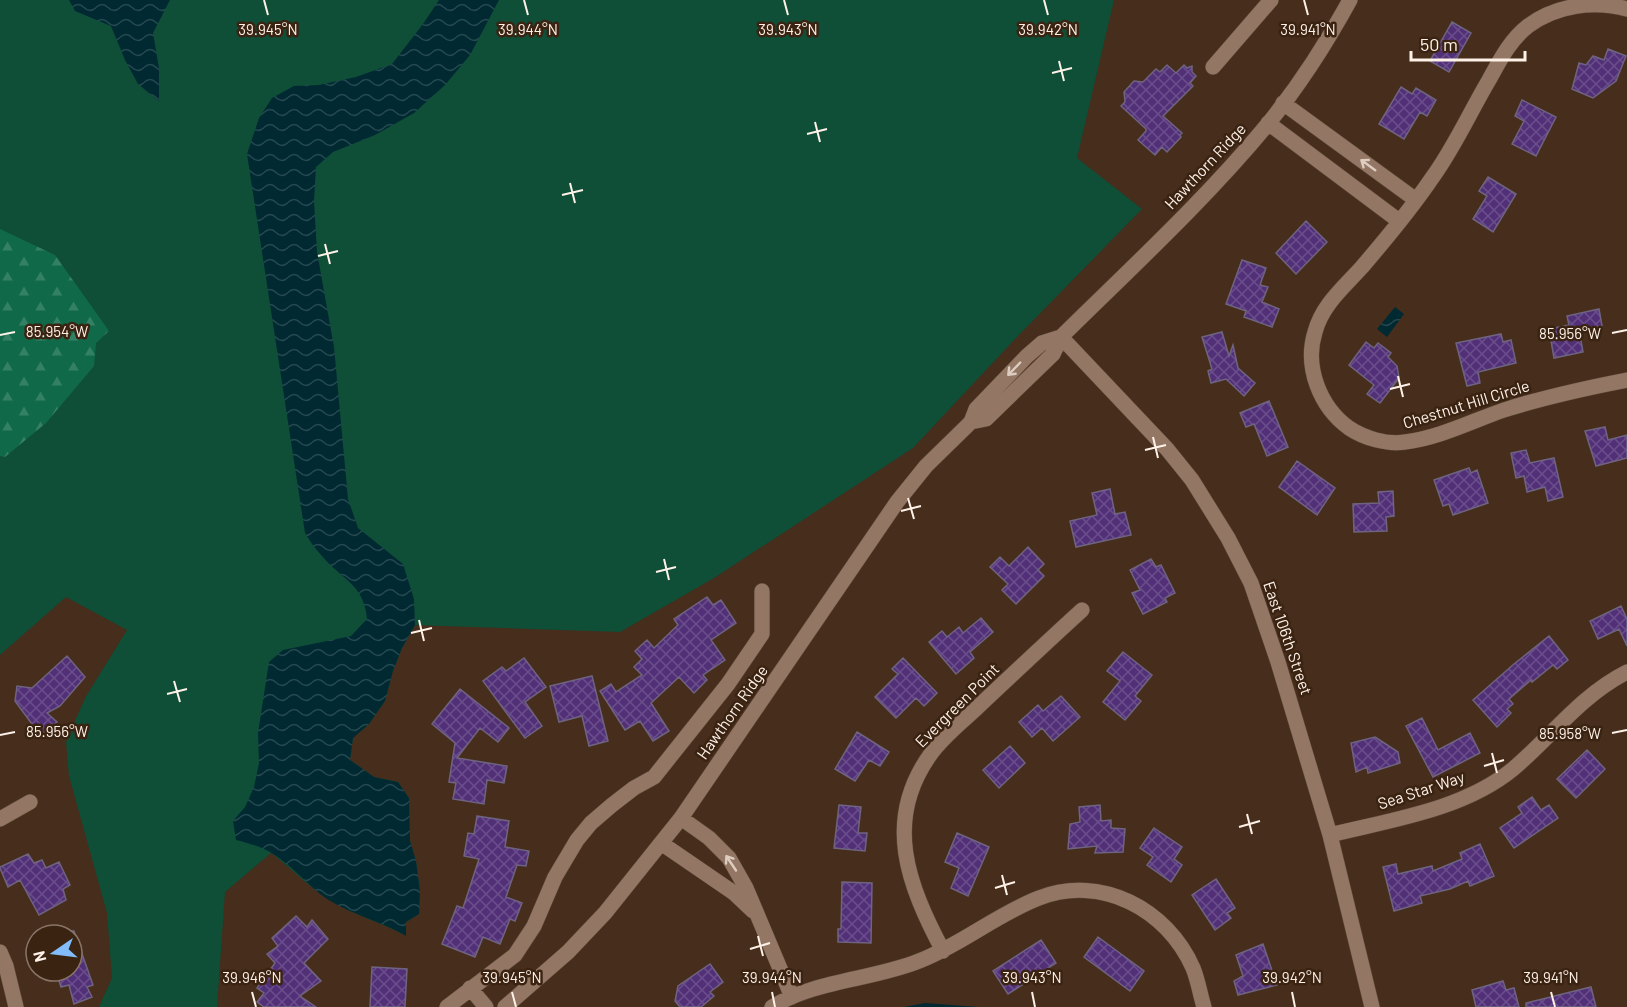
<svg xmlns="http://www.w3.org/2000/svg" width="1627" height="1007" font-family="Barlow,sans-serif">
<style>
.green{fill:#0f4e37}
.forest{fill:url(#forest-firs)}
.water{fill:url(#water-waves)}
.building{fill:url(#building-cross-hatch);stroke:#6f6480;stroke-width:1.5}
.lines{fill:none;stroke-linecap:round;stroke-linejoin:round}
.minor-casing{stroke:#5e4a3b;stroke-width:16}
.minor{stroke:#937663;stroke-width:15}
.oneway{stroke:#deccc0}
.ticks{fill:none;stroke:#fef1e8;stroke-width:2}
.labels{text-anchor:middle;stroke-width:5;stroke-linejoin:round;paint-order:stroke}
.street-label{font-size:16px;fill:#fef1e8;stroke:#3b2312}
.ticks-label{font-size:15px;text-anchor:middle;fill:#fef1e8;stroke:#3b2312;stroke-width:5;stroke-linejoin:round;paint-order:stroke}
</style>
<defs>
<pattern id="forest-firs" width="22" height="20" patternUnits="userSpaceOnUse" patternTransform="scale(1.5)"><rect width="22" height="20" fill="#106a4a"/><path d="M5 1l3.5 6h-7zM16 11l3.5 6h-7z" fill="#348064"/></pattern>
<pattern id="water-waves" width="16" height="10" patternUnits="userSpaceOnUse" patternTransform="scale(1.5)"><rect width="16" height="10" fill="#002932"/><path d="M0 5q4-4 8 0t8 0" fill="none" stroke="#264850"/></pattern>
<pattern id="building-cross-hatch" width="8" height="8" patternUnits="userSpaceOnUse" patternTransform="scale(1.5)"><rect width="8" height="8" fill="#513078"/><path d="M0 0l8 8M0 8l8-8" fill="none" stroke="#6b4e8b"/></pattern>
</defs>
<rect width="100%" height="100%" fill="#462d1c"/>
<!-- green -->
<path class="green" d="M0 0H1114L1077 158 1142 209 1015 339 913 448 714 578 620 632 415 625 402 648 393 671 385 701 369 724 353 738 350 760 374 777 398 782 409 798 410 841 416 861 420 891 419 914 406 922V936C385 924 363 918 342 907 315 894 295 871 271 853L225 892 217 1007H99L112 978 107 913 69 776 66 742 85 698 127 630 66 597 0 655Z"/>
<!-- forest -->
<path class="forest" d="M0 229 55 255 109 331 96 343 94 366 46 423 5 457 0 456Z"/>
<!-- water -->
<path class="water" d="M69 0H170L153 33 159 68V101L138 84 125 60 111 26 75 11Z
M439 0H499L470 55 445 85 414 113 375 135 333 152 316 167 314 201 317 252 334 347 348 499 358 528 403 564 414 599 415 625 402 648 393 671 385 701 369 724 353 738 350 760 374 777 398 782 409 798 410 841 416 861 420 891 419 914 406 922V936C381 921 352 915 327 899 307 885 291 864 270 852 259 846 248 843 236 840L233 821 245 807 254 787 259 763 258 733 269 662 283 650 351 636 367 619C364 584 342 580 322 556 315 549 310 541 305 533L247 154 259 118 272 98 294 86 319 85 356 77 392 64 423 24Z
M1395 307 1404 314 1387 337 1377 329Z
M925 1003 979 1007H980H904Z"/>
<!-- building -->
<path class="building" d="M1452 22 1471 33 1449 72 1430 61Z
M1608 49 1626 56 1616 81 1593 98 1572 89 1579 63 1586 65 1593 56 1604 60Z
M1167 65 1176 73 1184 65 1187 68 1192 66V72L1196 76 1190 83 1193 86 1163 116 1182 133 1180 135 1181 137 1167 152 1162 147 1155 155 1138 140 1146 131V129L1121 106 1125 102 1124 92 1134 81 1143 82 1156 69 1160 72Z
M1401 87 1412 94 1416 88 1436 100 1427 116 1420 112 1404 139 1379 124Z
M1522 100 1556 117 1536 156 1512 144 1524 121 1515 116Z
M1488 177 1516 194 1493 232 1473 219 1487 196 1479 191Z
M1306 221 1327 242 1296 274 1276 253Z
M1242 260 1266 268 1260 285 1268 287 1262 302 1279 309 1272 327 1244 317 1246 311 1226 304Z
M1599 309 1602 326 1579 330 1583 352 1554 358 1549 329 1569 325 1567 316Z
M1222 332 1229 356 1233 345 1238 368 1255 383 1244 396 1226 379 1211 383 1208 371 1212 369 1202 337Z
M1501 334 1503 342 1511 340 1516 363 1478 372 1480 383 1467 386 1456 343Z
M1366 342 1374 348 1378 343 1391 353 1388 357 1397 366 1399 378 1380 403 1367 394 1374 385 1349 365Z
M1269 401 1288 447 1267 456 1254 424 1246 427 1240 413Z
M1605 427 1608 440 1627 435V458L1596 466 1585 431Z
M1526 450 1530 463 1554 458 1563 497 1548 501 1545 487 1527 492 1524 476 1516 478 1511 453Z
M1297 461 1335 488 1317 515 1279 487Z
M1469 468 1471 473 1477 470 1488 503 1453 515 1449 504 1443 506 1434 480Z
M1110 489 1115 514 1125 512 1131 535 1076 547 1070 521 1097 515 1092 493Z
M1393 491 1394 516 1386 517 1387 531 1354 532 1353 504 1379 503 1378 492Z
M1028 547 1044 564 1038 570 1044 576 1016 604 1002 590 1008 584 990 567 1000 557 1009 566Z
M1151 559 1156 567 1161 565 1175 593 1165 598 1167 602 1143 614 1132 593 1140 590 1130 570Z
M707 597 713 605 721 600 736 623 711 640 725 660 703 675 707 680 694 693 679 677 651 703 669 731 653 741 640 721 625 730 600 691 611 684 616 692 642 675 634 667 642 659 635 651 647 640 654 648 678 625 674 619Z
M1621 606 1627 619V646L1619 629 1598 639 1590 621Z
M981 618 993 632 970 652 974 658 956 674 929 642 942 631 947 637 959 627 963 633Z
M1549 636 1568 660 1557 669 1553 665 1532 682 1531 680 1509 699 1513 704 1507 709 1511 713 1497 727 1473 700 1514 664Z
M1123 652 1152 675 1135 696 1141 701 1125 720 1103 702 1120 681 1107 671Z
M67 656 85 677 60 706 47 713 57 722 40 735 15 701 17 686 32 688Z
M524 658 546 687 525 702 542 726 525 738 483 681 502 667 506 671Z
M903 658 937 693 924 706 916 698 896 718 875 697 898 674 892 669Z
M592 676 608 741 589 746 582 716 559 722 550 686Z
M460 689 509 728 498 742 480 728 457 758 507 766 504 783 487 780 484 804 453 799 456 783 449 782 455 743 432 724Z
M1061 696 1080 717 1053 741 1042 728 1032 737 1019 722 1038 705 1043 711Z
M1422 718 1438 750 1470 733 1480 753 1433 777 1406 726Z
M857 732 889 752 880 766 869 760 855 781 835 769Z
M1375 737 1398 752 1400 763 1368 773 1367 767 1356 772 1351 743Z
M1010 746 1025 763 999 788 983 770Z
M1587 750 1605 769 1576 798 1557 779Z
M1532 797 1541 810 1549 805 1558 818 1514 848 1500 828 1522 813 1518 807Z
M839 805 861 807 858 833H867L865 851 834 848Z
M1100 805 1101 821 1111 820V828L1125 829 1123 852 1095 853 1097 846 1068 849 1070 824 1080 822 1079 807Z
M477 816 509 821 505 847 529 851 526 866 517 865 506 897 522 903 515 921 510 919 500 944 483 937 475 957 442 944 457 906 463 908 479 859 464 856 468 833 474 834Z
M1154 828 1182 847 1174 859 1182 865 1171 882 1147 865 1153 857 1140 848Z
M957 833 989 847 968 896 951 888 959 868 945 862Z
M1480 844 1494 876 1470 886 1468 881 1450 889 1420 896 1422 903 1394 911 1383 867 1396 864 1398 874 1432 866 1433 871 1462 859 1460 853Z
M28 854 34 863 42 860 46 868 59 862 70 885 63 889 66 900 39 915 20 880 8 887 0 868V867Z
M1216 879 1235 908 1227 913 1231 918 1215 930 1192 895Z
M842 882 872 883 871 943 838 942V929H841Z
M296 916 307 927 312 920 328 939 304 963 321 981 300 996 316 1007H264L257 1002 264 993 257 988 275 963 267 954 278 946 272 938Z
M72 931H74L93 985 87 987 92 997 74 1004 69 985 61 987 56 971H72Z
M1098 937 1144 971 1130 991 1084 957Z
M1041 940 1056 963 1008 994 993 971Z
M1263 944 1277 985 1238 995 1234 981 1243 976 1236 955Z
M710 964 723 982 710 992 714 996 701 1007H680L675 1001 678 986Z
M372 967 407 969 405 1007H370Z
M1503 981 1506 990 1514 988 1519 1007H1476L1472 990Z
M1591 987 1596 1007H1526V1003Z"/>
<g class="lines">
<defs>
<path id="minor" d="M1627 9C1594 0 1556 5 1528 26 1510 40 1500 60 1489 80 1470 112 1454 148 1432 178 1411 209 1386 239 1362 267 1344 287 1322 305 1315 332 1304 367 1320 407 1349 428 1364 438 1387 445 1405 442 1439 438 1472 421 1504 410 1544 397 1586 388 1627 380
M1213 67 1271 0
M1283 103 1416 200
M1268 123 1399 221
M1061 337 1167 449 1192 480 1228 538 1251 583 1278 662 1330 835 1372 1007
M971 422 986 419 1053 354 1061 337C1131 268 1204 201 1267 125 1299 86 1326 44 1350 0
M681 818 709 838 729 858 746 888 792 997
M0 819 30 802
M1330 835C1390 820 1463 810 1513 769 1552 736 1580 696 1627 672
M661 843 734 893 753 911
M943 951C908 885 883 821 930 755 944 735 965 720 982 703 1015 672 1048 641 1082 610
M0 952 6 966 16 1007
M470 988 486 1007
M447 1007 515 955 534 926 555 877 577 840 591 823 612 805 634 788 654 777 728 684 762 634V591
M505 1007 568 952 605 913 681 818 897 502 926 466 971 422 976 409 1027 356 1042 343 1061 337
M772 1007C815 980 872 980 919 961 961 945 997 914 1039 898 1101 874 1167 909 1193 968 1198 980 1200 994 1204 1007"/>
</defs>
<!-- minor casing -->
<use href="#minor" class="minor-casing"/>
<!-- minor -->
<use href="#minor" class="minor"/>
</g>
<!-- one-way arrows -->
<defs><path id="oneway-shaft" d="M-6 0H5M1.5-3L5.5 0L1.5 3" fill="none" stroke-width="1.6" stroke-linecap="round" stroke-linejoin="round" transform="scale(1.5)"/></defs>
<g class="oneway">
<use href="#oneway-shaft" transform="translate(1368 165) rotate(-144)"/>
<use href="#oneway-shaft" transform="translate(1014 369) rotate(134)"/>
<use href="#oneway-shaft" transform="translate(731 863) rotate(-124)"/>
</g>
<!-- ticks -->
<path class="ticks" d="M264 0 268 15M524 0 528 15M784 0 788 15M1044 0 1048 15M1304 0 1308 15M1059 61 1064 81M1052 73 1072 68M815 122 820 142M807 134 827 129M570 183 575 203M562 195 583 190M325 244 330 264M318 256 338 251M1612 333 1627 330M0 335 15 332M1398 376 1403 397M1390 389 1410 384M1153 437 1158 458M1145 450 1166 445M908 498 914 519M901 511 921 506M664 559 669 580M656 572 676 567M419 620 424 641M411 633 432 628M174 681 180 702M167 694 187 689M1612 733 1627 730M0 735 15 732M1492 753 1497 773M1484 766 1504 760M1247 814 1252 834M1239 827 1260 821M1002 875 1007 895M995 888 1015 882M758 936 763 956M750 949 770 943M252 992 256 1007M512 992 516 1007M772 992 775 1007M1032 992 1035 1007M1292 992 1295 1007M1551 992 1555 1007"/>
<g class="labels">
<!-- street labels -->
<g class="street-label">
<text transform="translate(1205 166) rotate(-47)" y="6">Hawthorn Ridge</text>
<text transform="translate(1466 404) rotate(-17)" y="6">Chestnut Hill Circle</text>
<text transform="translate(1288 638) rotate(71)" y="6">East 106th Street</text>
<text transform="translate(957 705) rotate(-45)" y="6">Evergreen Point</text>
<text transform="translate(732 712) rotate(-55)" y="6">Hawthorn Ridge</text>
<text transform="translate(1421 790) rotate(-18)" y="6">Sea Star Way</text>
</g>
</g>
<g class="ticks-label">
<text x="268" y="35">39.945°N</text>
<text x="528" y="35">39.944°N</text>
<text x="788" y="35">39.943°N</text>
<text x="1048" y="35">39.942°N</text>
<text x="1308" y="35">39.941°N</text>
<text x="57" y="337">85.954°W</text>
<text x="1570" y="339">85.956°W</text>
<text x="57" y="737">85.956°W</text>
<text x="1570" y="739">85.958°W</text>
<text x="252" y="983">39.946°N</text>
<text x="512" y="983">39.945°N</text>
<text x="772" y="983">39.944°N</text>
<text x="1032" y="983">39.943°N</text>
<text x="1292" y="983">39.942°N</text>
<text x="1551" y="983">39.941°N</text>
</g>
<!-- north arrow -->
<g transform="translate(54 953) rotate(256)"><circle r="28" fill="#3b2312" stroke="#897568" stroke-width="1.5"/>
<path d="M0-4.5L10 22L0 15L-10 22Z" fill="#82bcfa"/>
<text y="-9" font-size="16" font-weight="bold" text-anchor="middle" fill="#fef1e8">N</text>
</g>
<!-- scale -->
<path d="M1411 51v9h114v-9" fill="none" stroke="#fef1e8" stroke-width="3"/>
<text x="1420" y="51" font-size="18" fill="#fef1e8" stroke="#3b2312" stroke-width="4.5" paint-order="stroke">50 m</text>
</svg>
